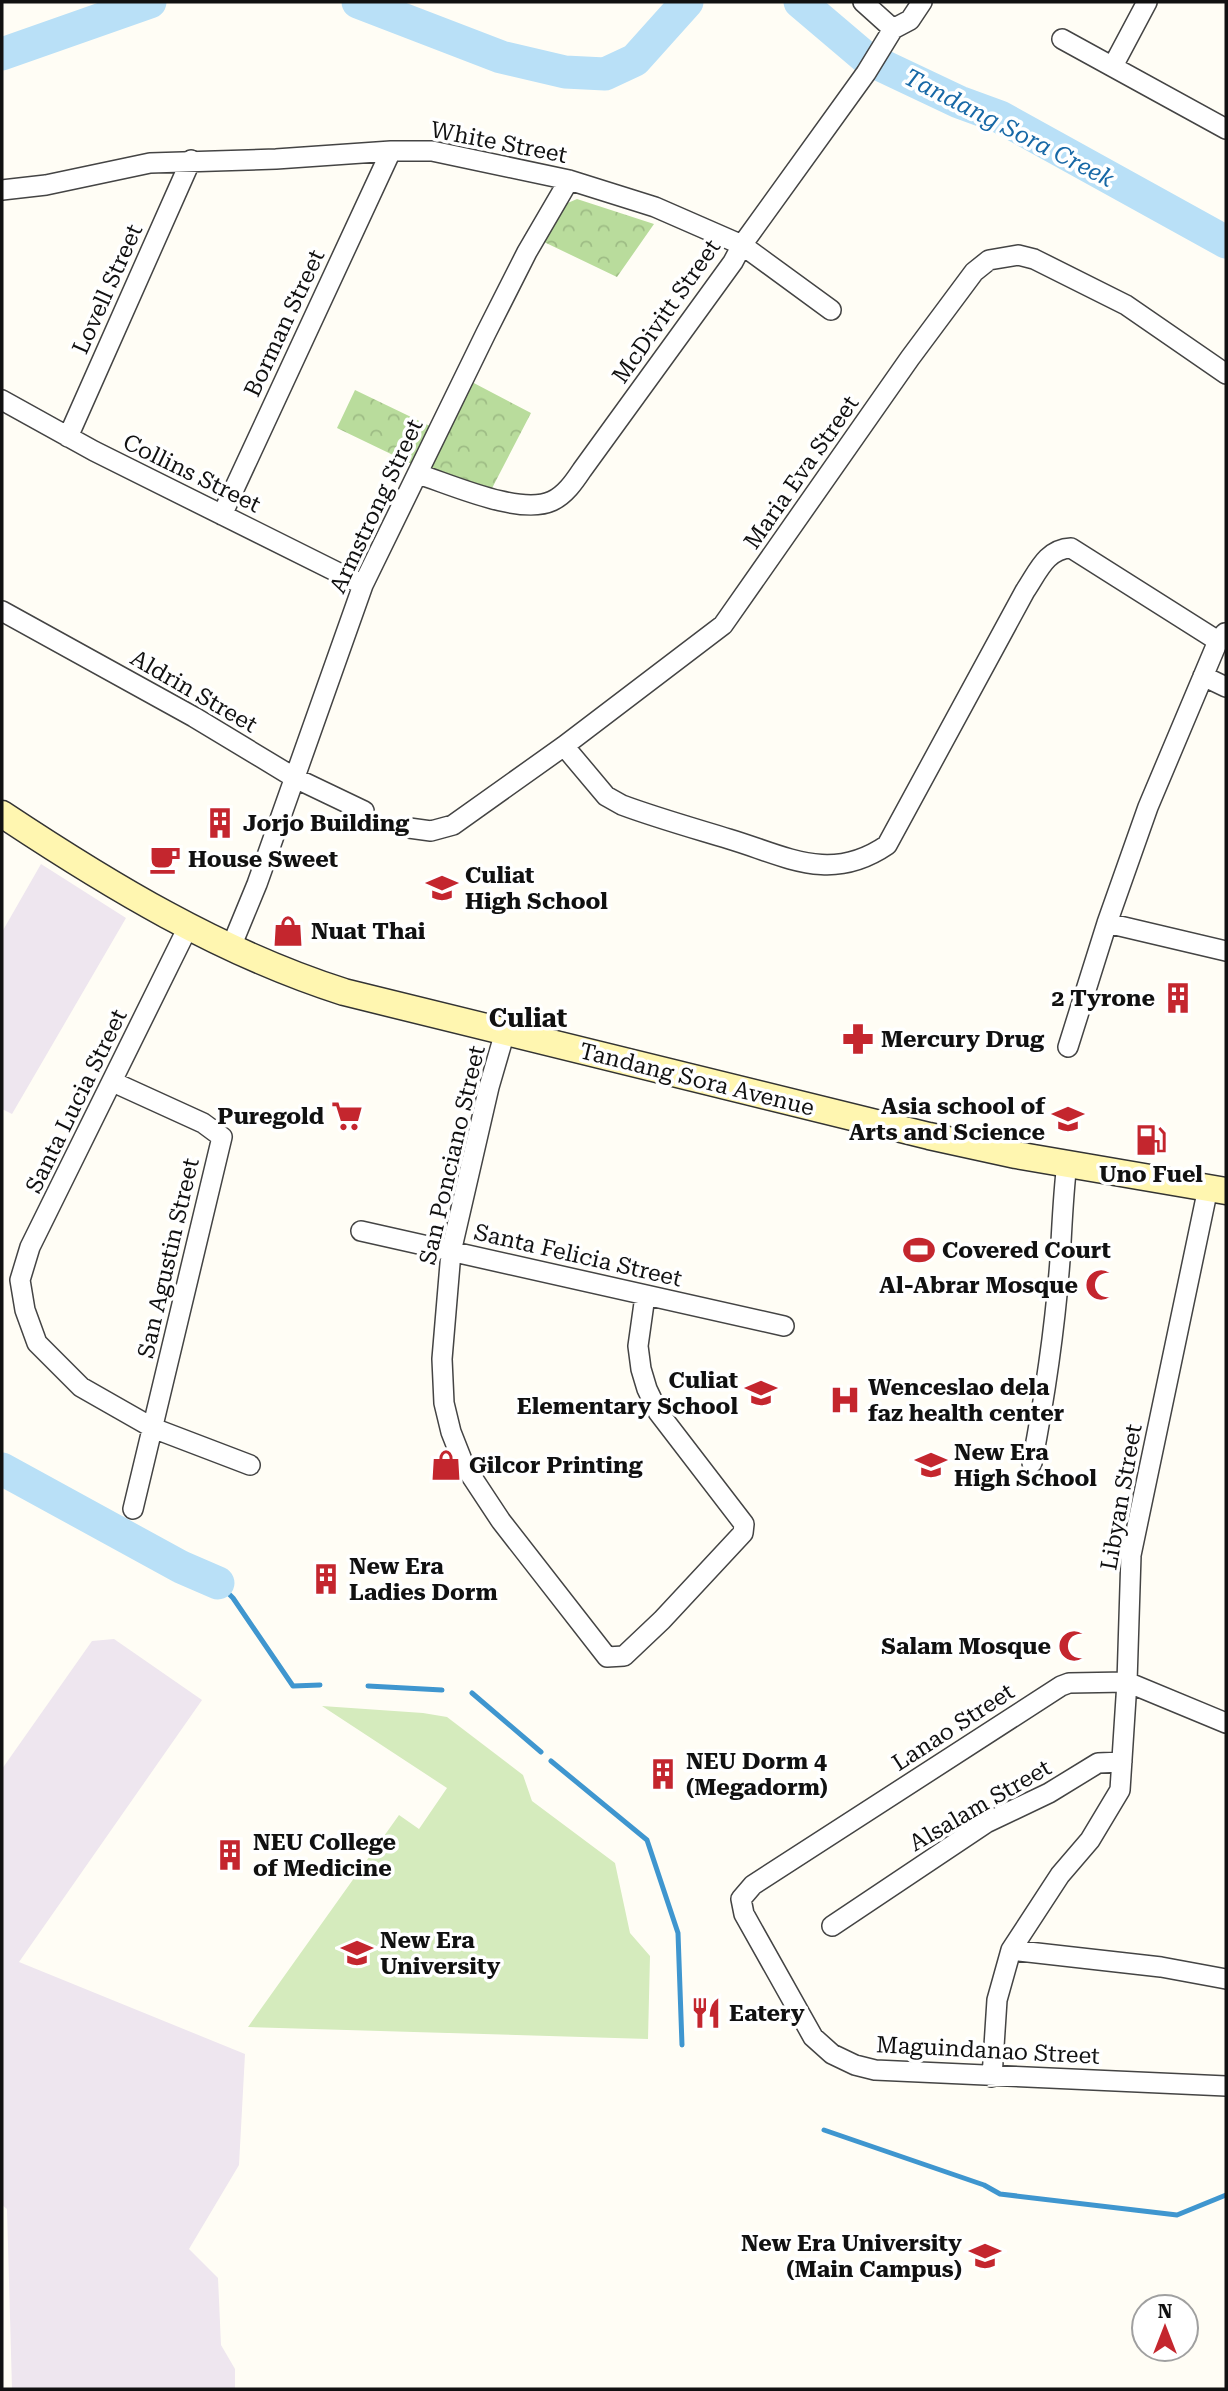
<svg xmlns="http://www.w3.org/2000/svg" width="1228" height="2391" font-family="'Roboto Serif',serif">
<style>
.industrial{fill:#eee6ef}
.grass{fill:#d5ebbd}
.forest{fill:url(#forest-crowns)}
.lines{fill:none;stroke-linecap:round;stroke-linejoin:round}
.stream{stroke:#3f96cf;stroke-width:5}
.river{stroke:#b9e0f7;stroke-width:33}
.minor-casing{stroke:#444;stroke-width:22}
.secondary-casing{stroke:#333;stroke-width:29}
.minor{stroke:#fff;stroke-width:19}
.secondary{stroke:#fff6b0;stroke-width:26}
.labels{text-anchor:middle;stroke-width:7;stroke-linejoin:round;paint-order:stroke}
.street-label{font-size:23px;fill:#111;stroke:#fff}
.poi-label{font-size:23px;font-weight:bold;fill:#111;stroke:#fff;text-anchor:start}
.water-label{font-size:24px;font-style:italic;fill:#1768a6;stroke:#fff}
.quarter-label{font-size:26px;font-weight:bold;fill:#111;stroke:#fff}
</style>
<defs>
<pattern id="forest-crowns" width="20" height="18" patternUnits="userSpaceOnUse" patternTransform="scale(1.75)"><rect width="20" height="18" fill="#b9dc9c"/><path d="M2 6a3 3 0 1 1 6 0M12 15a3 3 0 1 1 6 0" fill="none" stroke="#9ebc85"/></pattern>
</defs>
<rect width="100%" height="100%" fill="#fffdf5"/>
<!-- industrial -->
<path class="industrial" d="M41 864 126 918 12 1114 2 1109V932Z
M114 1639 202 1700 19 1962 245 2054 239 2165 189 2249 218 2278 221 2345 235 2369V2389H12L7 2209 2 2205V1769L92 1641Z"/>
<!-- grass -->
<path class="grass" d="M322 1706 423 1713 447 1717 523 1775 532 1801 615 1863 630 1933 650 1956 648 2039 248 2027 399 1815 419 1829 447 1788Z"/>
<!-- forest -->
<path class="forest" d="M577 199 654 224 617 277 544 242 563 205Z
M470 381 531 413 489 494 423 472Z
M355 390 436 429 418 467 337 428Z"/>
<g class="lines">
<!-- stream -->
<path class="stream" d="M218 1583 233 1598 293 1686 320 1685
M368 1686 442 1690
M472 1693 541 1752
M551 1761 647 1840 678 1933 682 2045
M824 2130 984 2185 1000 2194 1177 2215 1226 2195"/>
<!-- river -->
<path class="river" d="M358 2 501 57 565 72 605 74 635 60 687 2
M800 2 866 58 959 102 1000 117 1226 242
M2 54 150 2
M2 1469 181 1567 218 1583"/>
<defs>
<path id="minor" d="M863 2 893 29 910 20 922 2
M1062 39 1226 129
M1113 66 1147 2
M2 190 46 185 150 163 276 159 391 151H432L569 180 655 207 742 245 831 310
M2 400 94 451 363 585
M68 437 191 160
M418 474C450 484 520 516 552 501 565 495 574 482 582 470L733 262 742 245 866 73 893 29
M222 515 391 151
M2 611 194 717 295 778 364 811
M1203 676 1226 687
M564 746 606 796 622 805C657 818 693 828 729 839 786 856 830 884 887 845L1025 591C1038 572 1046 549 1071 548L1218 641
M409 828 431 831 453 825 564 746 723 625 910 358 974 272 989 260 1018 255 1034 259 1126 305 1226 374
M1107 923 1226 951
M188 927 30 1247 20 1280 25 1310 37 1343 81 1387 153 1428 250 1465
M231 947 257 884 363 585 486 333 527 252 569 180
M505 1032 489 1087 451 1252 442 1359 444 1403 451 1432 464 1465 501 1521 607 1657 624 1656 662 1620 743 1533 744 1524 658 1412 647 1389 641 1369 638 1346 645 1296
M1068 1047 1107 923 1148 807 1218 641 1225 633
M113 1082 203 1123 222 1137 133 1509
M361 1231 784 1326
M1032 1463C1045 1396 1055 1328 1060 1260 1062 1227 1063 1195 1067 1163
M1226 1723 1127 1682 1069 1683 1061 1686 753 1885 741 1899 744 1914 813 2037 832 2054 855 2065 875 2070 1226 2086
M832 1926 986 1823 1049 1793 1098 1763 1122 1762
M1011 1950 1161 1967 1226 1979
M992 2077 997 2000 1011 1950 1060 1875 1090 1840 1120 1790 1127 1682 1131 1555 1208 1188"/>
<path id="secondary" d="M2 814C109 885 221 953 344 992L929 1136 1016 1155 1226 1191"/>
</defs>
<!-- minor casing -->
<use href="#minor" class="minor-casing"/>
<!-- secondary casing -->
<use href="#secondary" class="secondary-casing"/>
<!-- minor -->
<use href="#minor" class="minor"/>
<!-- secondary -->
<use href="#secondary" class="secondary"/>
</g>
<!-- icons -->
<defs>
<symbol id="building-bare" viewBox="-9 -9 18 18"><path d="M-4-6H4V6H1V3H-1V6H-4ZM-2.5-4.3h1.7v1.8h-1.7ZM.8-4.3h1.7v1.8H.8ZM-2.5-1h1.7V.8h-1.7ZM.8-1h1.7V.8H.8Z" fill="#c4262e" stroke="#fff" stroke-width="2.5" paint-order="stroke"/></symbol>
<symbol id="cafe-bare" viewBox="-9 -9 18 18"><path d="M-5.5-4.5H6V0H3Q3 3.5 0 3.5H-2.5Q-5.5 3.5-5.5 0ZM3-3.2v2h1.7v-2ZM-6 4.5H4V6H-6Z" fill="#c4262e" stroke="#fff" stroke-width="2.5" paint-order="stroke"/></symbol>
<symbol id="school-bare" viewBox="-9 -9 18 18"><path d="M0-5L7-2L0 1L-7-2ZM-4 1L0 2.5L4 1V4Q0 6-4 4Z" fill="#c4262e" stroke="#fff" stroke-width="2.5" paint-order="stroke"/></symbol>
<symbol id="shop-bare" viewBox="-9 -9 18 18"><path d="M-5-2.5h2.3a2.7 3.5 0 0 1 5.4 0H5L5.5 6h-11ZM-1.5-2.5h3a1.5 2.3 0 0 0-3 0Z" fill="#c4262e" stroke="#fff" stroke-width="2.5" paint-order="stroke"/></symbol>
<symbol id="pharmacy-bare" viewBox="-9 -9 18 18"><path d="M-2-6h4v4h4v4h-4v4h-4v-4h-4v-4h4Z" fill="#c4262e" stroke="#fff" stroke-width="2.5" paint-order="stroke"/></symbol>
<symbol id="supermarket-bare" viewBox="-9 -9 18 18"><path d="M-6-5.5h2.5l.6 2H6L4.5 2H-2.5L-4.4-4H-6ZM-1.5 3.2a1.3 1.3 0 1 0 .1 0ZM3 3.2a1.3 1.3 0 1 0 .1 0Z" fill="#c4262e" stroke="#fff" stroke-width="2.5" paint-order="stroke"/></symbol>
<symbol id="fuel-bare" viewBox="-9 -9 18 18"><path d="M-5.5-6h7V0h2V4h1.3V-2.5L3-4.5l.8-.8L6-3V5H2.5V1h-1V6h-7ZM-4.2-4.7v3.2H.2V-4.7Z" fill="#c4262e" stroke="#fff" stroke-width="2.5" paint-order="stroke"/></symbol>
<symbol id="stadium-bare" viewBox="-9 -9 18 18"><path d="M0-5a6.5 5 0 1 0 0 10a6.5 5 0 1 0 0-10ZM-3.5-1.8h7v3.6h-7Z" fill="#c4262e" stroke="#fff" stroke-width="2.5" paint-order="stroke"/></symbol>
<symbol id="mosque-bare" viewBox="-9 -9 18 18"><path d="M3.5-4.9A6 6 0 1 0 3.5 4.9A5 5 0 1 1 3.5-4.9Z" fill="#c4262e" stroke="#fff" stroke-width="2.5" paint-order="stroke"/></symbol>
<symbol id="hospital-bare" viewBox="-9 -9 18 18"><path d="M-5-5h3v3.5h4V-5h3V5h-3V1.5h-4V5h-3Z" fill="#c4262e" stroke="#fff" stroke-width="2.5" paint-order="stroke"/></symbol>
<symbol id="university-bare" viewBox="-9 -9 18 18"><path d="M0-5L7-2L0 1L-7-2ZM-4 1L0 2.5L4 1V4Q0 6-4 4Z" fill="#c4262e" stroke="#fff" stroke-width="2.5" paint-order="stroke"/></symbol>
<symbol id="restaurant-bare" viewBox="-9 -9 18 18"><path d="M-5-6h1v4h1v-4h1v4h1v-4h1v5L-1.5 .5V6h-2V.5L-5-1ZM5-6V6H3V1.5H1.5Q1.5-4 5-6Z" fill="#c4262e" stroke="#fff" stroke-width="2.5" paint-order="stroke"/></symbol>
</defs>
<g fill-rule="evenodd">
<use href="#building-bare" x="198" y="801" width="44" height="44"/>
<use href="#cafe-bare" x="143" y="837" width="44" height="44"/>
<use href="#school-bare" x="420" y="866" width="44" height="44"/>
<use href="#shop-bare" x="266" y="909" width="44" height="44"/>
<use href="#building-bare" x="1156" y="976" width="44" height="44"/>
<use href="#pharmacy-bare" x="836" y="1017" width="44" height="44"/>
<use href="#supermarket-bare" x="325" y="1094" width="44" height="44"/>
<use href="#school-bare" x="1046" y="1097" width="44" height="44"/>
<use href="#fuel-bare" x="1129" y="1118" width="44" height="44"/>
<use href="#stadium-bare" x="897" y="1228" width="44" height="44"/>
<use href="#mosque-bare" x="1079" y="1263" width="44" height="44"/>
<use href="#school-bare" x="739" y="1371" width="44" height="44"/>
<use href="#hospital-bare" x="823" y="1378" width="44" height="44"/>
<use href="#shop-bare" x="424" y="1443" width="44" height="44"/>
<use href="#school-bare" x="909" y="1443" width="44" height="44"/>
<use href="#building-bare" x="304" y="1557" width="44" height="44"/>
<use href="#mosque-bare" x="1052" y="1624" width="44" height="44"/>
<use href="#building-bare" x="641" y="1752" width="44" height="44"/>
<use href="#building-bare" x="208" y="1833" width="44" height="44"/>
<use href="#university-bare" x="335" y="1931" width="44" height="44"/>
<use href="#restaurant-bare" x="684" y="1991" width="44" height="44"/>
<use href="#school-bare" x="963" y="2234" width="44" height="44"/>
</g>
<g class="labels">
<!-- street labels -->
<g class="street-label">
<text transform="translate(499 142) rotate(11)" y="8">White Street</text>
<text transform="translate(107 289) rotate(-66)" y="8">Lovell Street</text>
<text transform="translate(666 311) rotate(-55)" y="8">McDivitt Street</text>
<text transform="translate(284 323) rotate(-65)" y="8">Borman Street</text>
<text transform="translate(801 472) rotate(-55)" y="8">Maria Eva Street</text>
<text transform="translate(192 473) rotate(26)" y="8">Collins Street</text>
<text transform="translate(376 506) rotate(-65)" y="8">Armstrong Street</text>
<text transform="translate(194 691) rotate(30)" y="8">Aldrin Street</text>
<text transform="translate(697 1079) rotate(14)" y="8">Tandang Sora Avenue</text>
<text transform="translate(76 1101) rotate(-64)" y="8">Santa Lucia Street</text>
<text transform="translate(452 1155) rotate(-77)" y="8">San Ponciano Street</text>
<text transform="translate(578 1255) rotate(13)" y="8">Santa Felicia Street</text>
<text transform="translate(168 1258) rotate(-77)" y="8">San Agustin Street</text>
<text transform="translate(1121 1497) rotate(-80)" y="8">Libyan Street</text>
<text transform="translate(953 1727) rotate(-33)" y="8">Lanao Street</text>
<text transform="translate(980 1805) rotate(-30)" y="8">Alsalam Street</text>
<text transform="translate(988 2050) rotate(3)" y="8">Maguindanao Street</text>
</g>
<!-- poi labels -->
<g class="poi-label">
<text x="243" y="831">Jorjo Building</text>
<text x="188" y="867">House Sweet</text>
<text x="465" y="883">Culiat<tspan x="465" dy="26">High School</tspan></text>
<text x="311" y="939">Nuat Thai</text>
<text x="1155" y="1006" text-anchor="end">2 Tyrone</text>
<text x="881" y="1047">Mercury Drug</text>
<text x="1045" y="1114" text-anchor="end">Asia school of<tspan x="1045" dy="26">Arts and Science</tspan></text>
<text x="324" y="1124" text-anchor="end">Puregold</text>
<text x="1151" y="1182" text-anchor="middle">Uno Fuel</text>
<text x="942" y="1258">Covered Court</text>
<text x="1078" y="1293" text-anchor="end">Al-Abrar Mosque</text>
<text x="738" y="1388" text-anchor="end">Culiat<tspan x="738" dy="26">Elementary School</tspan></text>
<text x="868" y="1395">Wenceslao dela<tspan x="868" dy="26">faz health center</tspan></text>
<text x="954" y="1460">New Era<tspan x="954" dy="26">High School</tspan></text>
<text x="469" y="1473">Gilcor Printing</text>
<text x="349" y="1574">New Era<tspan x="349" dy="26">Ladies Dorm</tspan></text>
<text x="1051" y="1654" text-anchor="end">Salam Mosque</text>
<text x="686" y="1769">NEU Dorm 4<tspan x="686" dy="26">(Megadorm)</tspan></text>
<text x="253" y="1850">NEU College<tspan x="253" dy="26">of Medicine</tspan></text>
<text x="380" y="1948">New Era<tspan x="380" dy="26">University</tspan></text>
<text x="729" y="2021">Eatery</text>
<text x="962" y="2251" text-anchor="end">New Era University<tspan x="962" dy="26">(Main Campus)</tspan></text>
</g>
<!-- water labels -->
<g class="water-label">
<text transform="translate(1009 128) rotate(27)" y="8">Tandang Sora Creek</text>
</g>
<!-- quarter labels -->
<g class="quarter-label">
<text x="528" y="1027">Culiat</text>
</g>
</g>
<!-- border -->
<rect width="1228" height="2391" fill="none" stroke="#111111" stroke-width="7"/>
<!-- north arrow -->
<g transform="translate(1165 2328)"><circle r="33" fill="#ffffff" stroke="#a0a0a0" stroke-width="2"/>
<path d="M0-5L12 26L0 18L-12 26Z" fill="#c4262e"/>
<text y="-10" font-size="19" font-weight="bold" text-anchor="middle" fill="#111111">N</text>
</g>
</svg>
